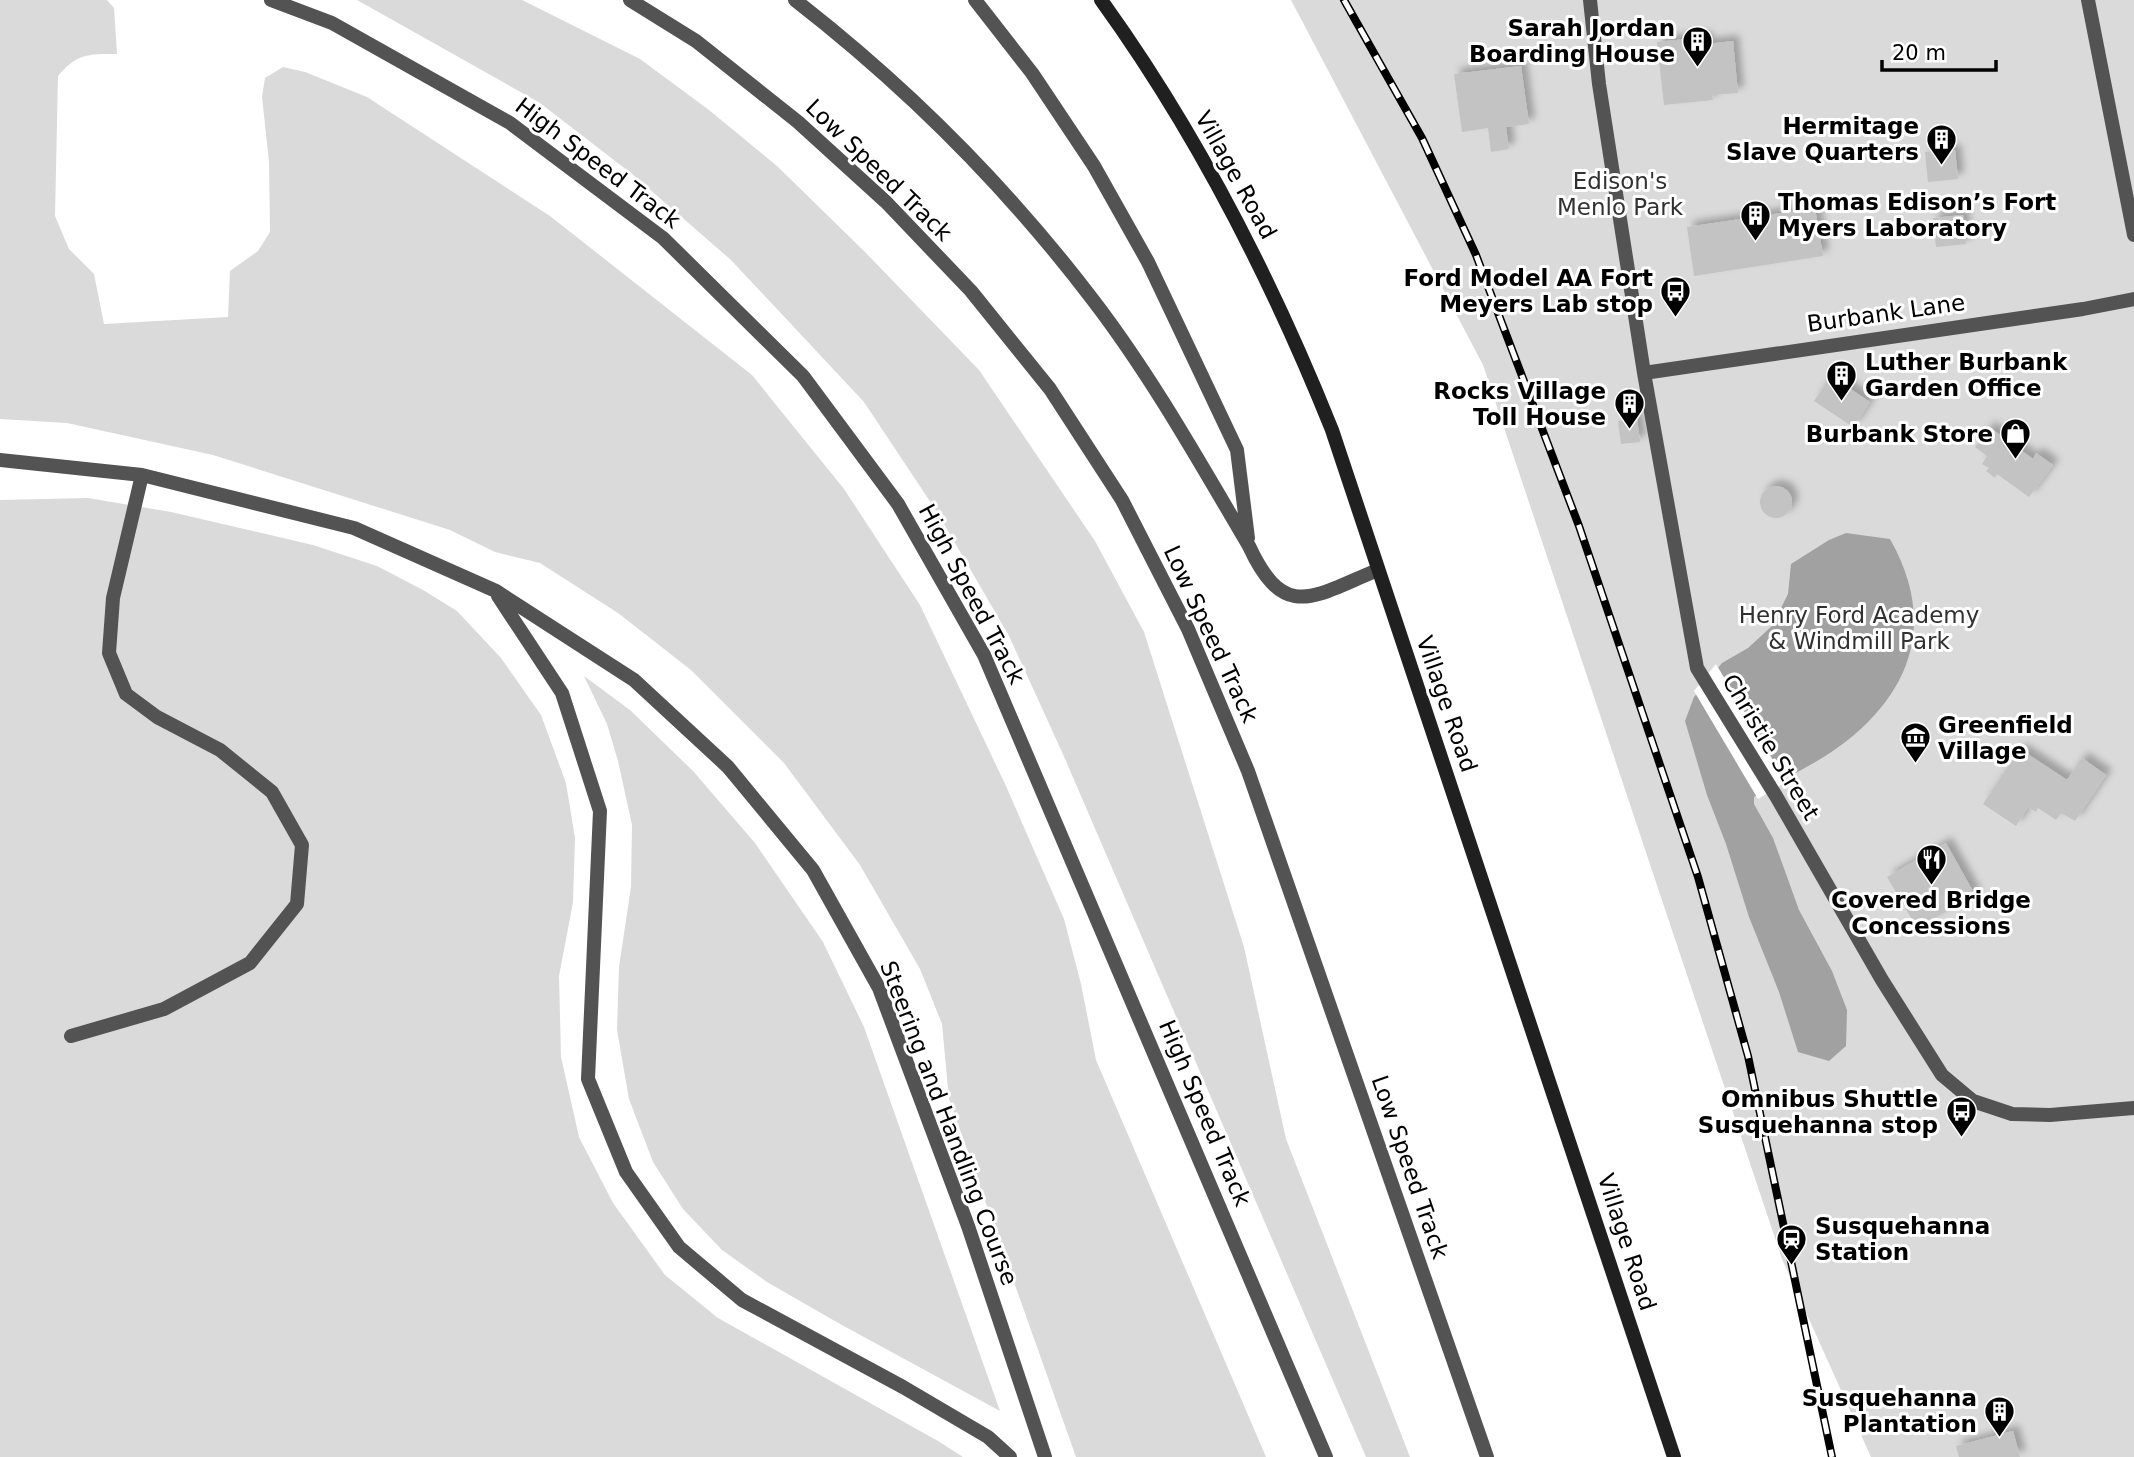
<svg xmlns="http://www.w3.org/2000/svg" width="2134" height="1457" font-family="'DejaVu Sans',sans-serif">
<style>
.green{fill:#dadada}
.water{fill:#a1a1a1}
.pier{fill:#fff}
.building{fill:#c3c3c3;filter:url(#shadow)}
.lines{fill:none;stroke-linecap:round;stroke-linejoin:round}
.lane{stroke:#535353;stroke-width:14}
.street{stroke:#535353;stroke-width:14}
.secondary{stroke:#202020;stroke-width:14}
.rail-casing{stroke:#000;stroke-width:8}
.rail{stroke:#fff;stroke-width:5;stroke-dasharray:16;stroke-linecap:butt}
.labels{text-anchor:middle;stroke-width:6;stroke-linejoin:round;paint-order:stroke}
.poi-label{font-size:23px;font-weight:bold;fill:#000;stroke:#fff;text-anchor:end}
.street-label{font-size:23px;fill:#000;stroke:#fff}
.park-label{font-size:23px;fill:#313131;stroke:#fff}
</style>
<defs>
<filter id="shadow"><feDropShadow dx="6" dy="-6" stdDeviation="3.5" flood-color="#0004"/></filter>
</defs>
<rect width="100%" height="100%" fill="#fff"/>
<!-- green -->
<path class="green" d="M0 0H107L114 8 117 54C89 54 77 53 58 76L55 216 69 249 94 274 104 324 228 317 230 271 258 251 270 232 269 162 262 97 265 78 283 67 305 72 367 97 550 216 752 375 844 489 920 605 1006 786 1064 919 1081 984 1096 1060 1266 1457H1076L949 1099 942 1024 920 969 860 865 784 763 691 670 618 613 540 563 495 552 450 530 213 455 67 423 0 419Z
M357 0H522L640 59 709 110 777 166 866 253 979 370 1095 541 1144 632 1244 947 1286 1139 1410 1457H1366L1062 752 1009 636 937 512 864 402 731 260 632 174 540 103Z
M1291 0H2134V1457H1871L1782 1259 1483 365Z
M88 498 171 512 313 545 377 566 423 590 457 611 501 658 541 715 566 783 575 838 573 902 559 976 561 1057 579 1137 613 1203 665 1275 718 1318 938 1441 963 1457H0V500Z
M584 676 630 710 693 771 755 843 823 942 864 1027 1000 1411 840 1324 767 1282 722 1250 683 1209 653 1162 629 1099 617 1030 619 967 631 887 632 825 618 761 607 724Z"/>
<!-- water -->
<path class="water" d="M1846 533 1890 539C1932 613 1918 680 1854 735 1824 761 1787 776 1754 797V804L1773 838 1799 910 1832 971 1847 1010 1846 1046 1829 1061 1798 1052 1779 992 1749 917 1726 844 1707 795 1685 721 1694 697 1722 663 1748 648 1772 626 1788 594 1791 564 1829 540Z"/>
<!-- pier -->
<path class="pier" d="M1716 664 1786 782 1758 799 1694 691Z"/>
<!-- building -->
<path class="building" d="M1706 37 1707 44 1733 41 1738 93 1712 95 1713 100 1664 105 1657 42Z
M1521 66 1529 124 1506 127 1509 149 1491 152 1488 128 1462 132 1454 74Z
M1955 150 1958 179 1928 182 1925 152Z
M1815 208 1823 256 1694 276 1687 227Z
M1963 215 1966 244 1936 247 1933 218Z
M1831 376 1870 402 1853 427 1814 401Z
M1637 418 1640 442 1621 444 1618 421Z
M1989 427 2033 459 2036 453 2053 465 2029 497 1997 474 1995 478 1986 471 1989 468 1982 464 1987 456 1975 447Z
M1760 502a16 16 0 1 1 32 0a16 16 0 1 1-32 0Z
M2020 749 2067 780 2082 758 2106 775 2075 821 2061 813 2056 820 2038 808 2036 812 2028 807 2016 826 1983 804Z
M1946 843 1975 895 1917 928 1887 877Z
M2013 1431 2020 1457H1959L1956 1446Z"/>
<g class="lines">
<!-- lane -->
<path class="lane" d="M271 0 332 23 510 123 663 238 803 376 898 504 984 655 1326 1457
M630 0 696 41 798 122 886 202 971 291 1050 389 1122 500 1188 629 1248 771 1487 1457
M795 0C907 87 1007 187 1093 300 1152 377 1200 463 1249 546 1285 624 1315 595 1378 570
M975 0 1032 73 1094 166 1148 262 1237 450 1248 538
M0 460 142 475 354 528 496 591 634 680 728 767 813 870 879 988 968 1226 1045 1457
M498 596 562 693 600 811 588 1079 626 1172 679 1247 742 1300 903 1387 988 1437 1010 1457
M71 1036 164 1009 250 963 297 904 302 845 272 792 220 750 157 717 126 694 109 653 113 598 142 475"/>
<!-- street -->
<path class="street" d="M1590 0 1599 84 1644 373 1697 668 1776 796 1882 980 1942 1075 1973 1101 2012 1114 2050 1115 2134 1108
M2088 0 2134 235
M1644 373 2083 309 2134 299"/>
<!-- secondary -->
<path class="secondary" d="M1101 0C1197 133 1271 278 1332 430L1674 1457"/>
<defs>
<path id="rail" d="M1344 0 1422 138 1476 255 1579 526 1698 877 1748 1056 1832 1457"/>
</defs>
<!-- rail casing -->
<use href="#rail" class="rail-casing"/>
<!-- rail -->
<use href="#rail" class="rail"/>
</g>
<!-- icons -->
<defs>
<symbol id="building-pin" viewBox="-11 -11 22 30"><path d="M0 17L-7.5 6A9.5 9.5 0 1 1 7.5 6Z" fill="#000" stroke="#fff"/><path d="M-4-6H4V6H1V3H-1V6H-4ZM-2.5-4.3h1.7v1.8h-1.7ZM.8-4.3h1.7v1.8H.8ZM-2.5-1h1.7V.8h-1.7ZM.8-1h1.7V.8H.8Z" fill="#fff"/></symbol>
<symbol id="bus-pin" viewBox="-11 -11 22 30"><path d="M0 17L-7.5 6A9.5 9.5 0 1 1 7.5 6Z" fill="#000" stroke="#fff"/><path d="M-5-6H5V4H4V6H2V4H-2V6H-4V4H-5ZM-3.5-4V0h7V-4ZM-3.5 1.2v1.5H-2V1.2ZM2 1.2v1.5H3.5V1.2Z" fill="#fff"/></symbol>
<symbol id="shop-pin" viewBox="-11 -11 22 30"><path d="M0 17L-7.5 6A9.5 9.5 0 1 1 7.5 6Z" fill="#000" stroke="#fff"/><path d="M-5-2.5h2.3a2.7 3.5 0 0 1 5.4 0H5L5.5 6h-11ZM-1.5-2.5h3a1.5 2.3 0 0 0-3 0Z" fill="#fff"/></symbol>
<symbol id="museum-pin" viewBox="-11 -11 22 30"><path d="M0 17L-7.5 6A9.5 9.5 0 1 1 7.5 6Z" fill="#000" stroke="#fff"/><path d="M0-6L6-3V-2H-6V-3ZM-5-1h2V3h-2ZM-1-1h2V3h-2ZM3-1h2V3H3ZM-6 4H6V6H-6Z" fill="#fff"/></symbol>
<symbol id="restaurant-pin" viewBox="-11 -11 22 30"><path d="M0 17L-7.5 6A9.5 9.5 0 1 1 7.5 6Z" fill="#000" stroke="#fff"/><path d="M-5-6h1v4h1v-4h1v4h1v-4h1v5L-1.5 .5V6h-2V.5L-5-1ZM5-6V6H3V1.5H1.5Q1.5-4 5-6Z" fill="#fff"/></symbol>
<symbol id="station-pin" viewBox="-11 -11 22 30"><path d="M0 17L-7.5 6A9.5 9.5 0 1 1 7.5 6Z" fill="#000" stroke="#fff"/><path d="M-3-6H3Q5-6 5-4V2Q5 4 3 4L4.5 6H3L1.5 4h-3L-3 6H-4.5L-3 4Q-5 4-5 2V-4Q-5-6-3-6ZM-3.5-4v3h7v-3ZM-3.5 1v1.5H-2V1ZM2 1v1.5H3.5V1Z" fill="#fff"/></symbol>
</defs>
<g fill-rule="evenodd">
<use href="#building-pin" x="1680" y="24" width="35" height="47"/>
<use href="#building-pin" x="1924" y="122" width="35" height="47"/>
<use href="#building-pin" x="1738" y="198" width="35" height="47"/>
<use href="#bus-pin" x="1658" y="274" width="35" height="47"/>
<use href="#building-pin" x="1824" y="358" width="35" height="47"/>
<use href="#building-pin" x="1612" y="386" width="35" height="47"/>
<use href="#shop-pin" x="1998" y="416" width="35" height="47"/>
<use href="#museum-pin" x="1898" y="720" width="35" height="47"/>
<use href="#restaurant-pin" x="1914" y="842" width="35" height="47"/>
<use href="#bus-pin" x="1944" y="1094" width="35" height="47"/>
<use href="#station-pin" x="1774" y="1222" width="35" height="47"/>
<use href="#building-pin" x="1982" y="1394" width="35" height="47"/>
</g>
<g class="labels">
<!-- poi labels -->
<g class="poi-label">
<text x="1675" y="36">Sarah Jordan<tspan x="1675" dy="26">Boarding House</tspan></text>
<text x="1919" y="134">Hermitage<tspan x="1919" dy="26">Slave Quarters</tspan></text>
<text x="1778" y="210" text-anchor="start">Thomas Edison’s Fort<tspan x="1778" dy="26">Myers Laboratory</tspan></text>
<text x="1653" y="286">Ford Model AA Fort<tspan x="1653" dy="26">Meyers Lab stop</tspan></text>
<text x="1865" y="370" text-anchor="start">Luther Burbank<tspan x="1865" dy="26">Garden Office</tspan></text>
<text x="1606" y="399">Rocks Village<tspan x="1606" dy="26">Toll House</tspan></text>
<text x="1993" y="442">Burbank Store</text>
<text x="1938" y="733" text-anchor="start">Greenfield<tspan x="1938" dy="26">Village</tspan></text>
<text x="1931" y="908" text-anchor="middle">Covered Bridge<tspan x="1931" dy="26">Concessions</tspan></text>
<text x="1938" y="1107">Omnibus Shuttle<tspan x="1938" dy="26">Susquehanna stop</tspan></text>
<text x="1815" y="1234" text-anchor="start">Susquehanna<tspan x="1815" dy="26">Station</tspan></text>
<text x="1977" y="1406">Susquehanna<tspan x="1977" dy="26">Plantation</tspan></text>
</g>
<!-- street labels -->
<g class="street-label">
<text transform="translate(598 163) rotate(37)" y="8">High Speed Track</text>
<text transform="translate(879 170) rotate(44)" y="8">Low Speed Track</text>
<text transform="translate(1236 175) rotate(61)" y="8">Village Road</text>
<text transform="translate(1886 313) rotate(-8)" y="8">Burbank Lane</text>
<text transform="translate(972 594) rotate(62)" y="8">High Speed Track</text>
<text transform="translate(1211 634) rotate(65)" y="8">Low Speed Track</text>
<text transform="translate(1447 704) rotate(71)" y="8">Village Road</text>
<text transform="translate(1771 747) rotate(59)" y="8">Christie Street</text>
<text transform="translate(1205 1113) rotate(67)" y="8">High Speed Track</text>
<text transform="translate(949 1123) rotate(69)" y="8">Steering and Handling Course</text>
<text transform="translate(1410 1167) rotate(71)" y="8">Low Speed Track</text>
<text transform="translate(1627 1242) rotate(72)" y="8">Village Road</text>
</g>
<!-- park labels -->
<g class="park-label">
<text x="1620" y="189">Edison's<tspan x="1620" dy="26">Menlo Park</tspan></text>
<text x="1859" y="623">Henry Ford Academy<tspan x="1859" dy="26">&amp; Windmill Park</tspan></text>
</g>
</g>
<!-- scale -->
<path d="M1882 60v10h114v-10" fill="none" stroke="#000000" stroke-width="3.5"/>
<text x="1892" y="60" font-size="21" fill="#000000" stroke="#ffffff" stroke-width="5" paint-order="stroke">20 m</text>
</svg>
